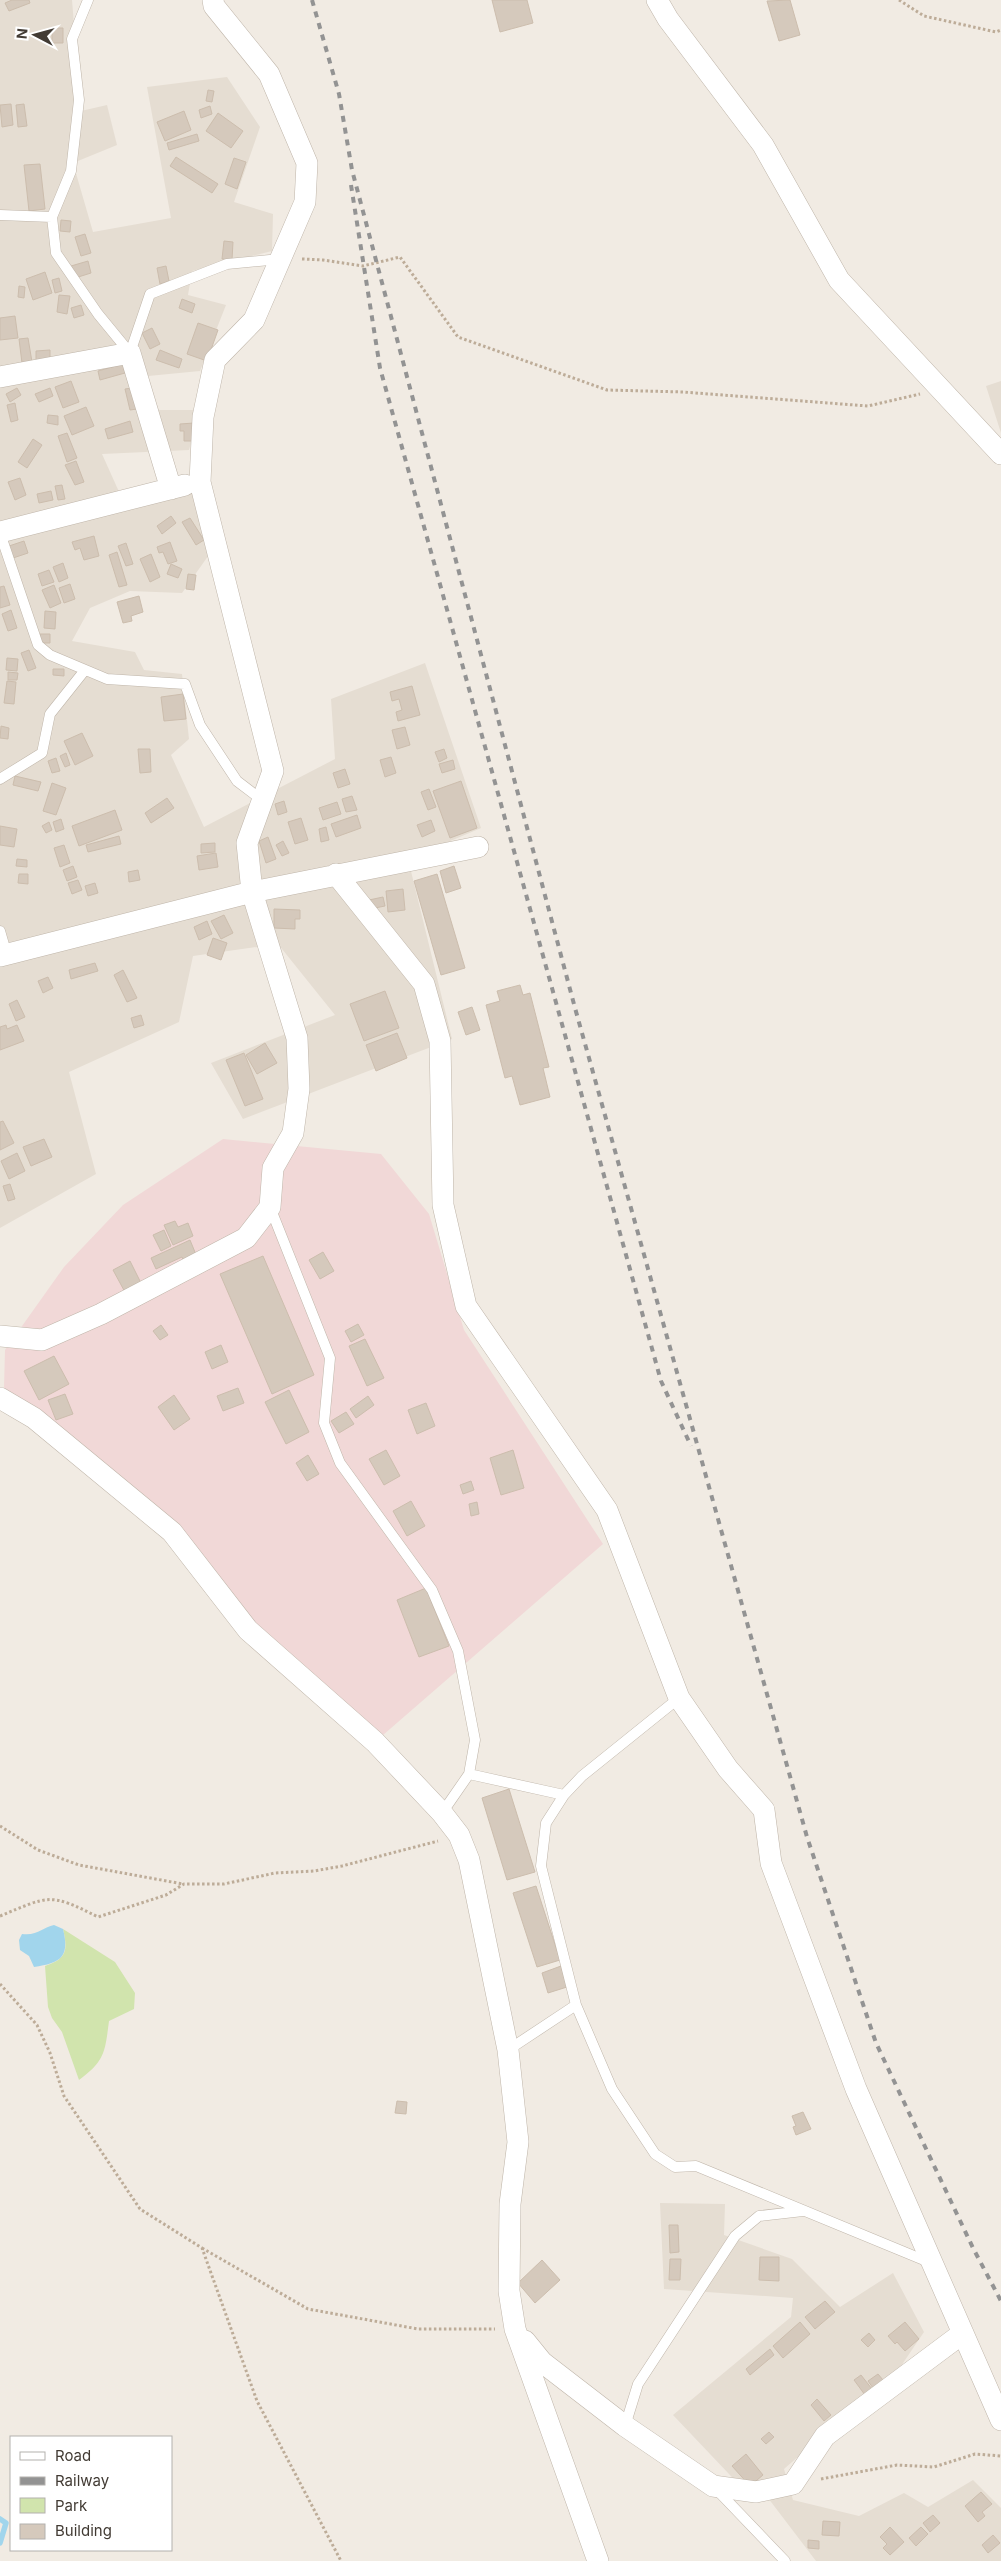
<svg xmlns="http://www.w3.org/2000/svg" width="1001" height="2561" font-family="Inter,sans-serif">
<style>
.residential{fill:#e5ddd2}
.medical{fill:#f1d8d7}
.green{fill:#d1e4ad}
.water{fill:#a1d5ec}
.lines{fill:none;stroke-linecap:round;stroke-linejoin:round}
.stream{stroke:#a1d5ec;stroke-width:5.5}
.building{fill:#d5c9bc;stroke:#ccbdad}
.lane-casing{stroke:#bfb5a9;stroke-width:11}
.street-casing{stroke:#bfb5a9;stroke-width:22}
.path{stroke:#bdac98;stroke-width:3;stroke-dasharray:2.5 2.5;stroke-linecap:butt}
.lane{stroke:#fff;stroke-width:10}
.street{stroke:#fff;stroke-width:21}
.rail{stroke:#939393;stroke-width:4;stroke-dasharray:6 6;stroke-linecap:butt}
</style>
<rect width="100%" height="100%" fill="#f1ebe3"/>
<!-- residential -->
<path class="residential" d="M0 0H72L81 111 107 105 117 145 73 163 93 232 171 218 147 87 227 77 260 127 234 202 273 214 272 251 192 271 188 295 226 305 200 371 148 376 153 410H200L189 450 102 454 120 494 191 477 218 542 182 593 130 591 90 608 72 641 135 652 144 670 182 674 189 739 171 755 204 827 335 759 331 699 425 663 481 828 408 859 452 1039 243 1119 211 1063 335 1015 278 944 193 956 179 1022 69 1072 96 1174 0 1228Z
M1001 381V433L986 386Z
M660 2203 725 2204 724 2235 792 2259 840 2307 893 2273 924 2332 899 2369 784 2469 793 2500 859 2516 904 2493 928 2507 973 2480 1001 2508V2561H816L765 2494 747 2493 673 2415 791 2317 793 2298 664 2289Z"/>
<!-- medical -->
<path class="medical" d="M223 1139 381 1154 429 1214 464 1330 603 1544 375 1742 97 1469 4 1388 5 1350 64 1267 123 1205Z"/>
<!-- green -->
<path class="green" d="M63 1929 115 1962 135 1993 134 2009 109 2021C105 2052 105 2061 79 2080L62 2032 52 2018 48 2007 45 1966C67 1959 68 1950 63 1929Z"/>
<!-- water -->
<path class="water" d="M54 1925 63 1929C70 1957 61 1963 34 1967L29 1956 20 1950 19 1940 22 1934C38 1936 43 1927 54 1925Z"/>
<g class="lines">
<!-- stream -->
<path class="stream" d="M0 2519 6 2523 0 2543"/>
</g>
<!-- building -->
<path class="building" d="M12 0H29L30 3 9 11 5 3Z
M492 0H527L533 23 500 32Z
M790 0 800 35 779 41 767 1Z
M52 28H63V43H52Z
M208 90 214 91 212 102 206 101Z
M11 104 13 125 2 127 0 105Z
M24 104 27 126 18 127 16 105Z
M210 106 212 114 201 118 199 110Z
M184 111 191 130 165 141 157 122Z
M218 113 243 131 231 148 206 131Z
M197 134 199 141 169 150 167 143Z
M176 157 218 184 212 193 170 166Z
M234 158 246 162 237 189 225 184Z
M40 164 45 209 29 211 24 165Z
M61 220 71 221 70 232 60 231Z
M85 234 91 253 81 256 75 237Z
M224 241 233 242 232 260 222 259Z
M88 261 91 273 75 278 71 266Z
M166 266 169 281 160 284 157 268Z
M45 272 52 293 33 300 26 279Z
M59 278 62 291 55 293 52 280Z
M19 286 25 287 24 298 18 297Z
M59 295 70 296 67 314 57 312Z
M182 299 195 304 192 313 179 308Z
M81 305 84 315 74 318 71 308Z
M15 316 18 338 0 340V318Z
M198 323 218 330 207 361 187 354Z
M152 328 160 344 150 349 142 333Z
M28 338 32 362 22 363 19 339Z
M50 350V360H36V351Z
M160 350 182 359 179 368 156 360Z
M123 364 125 373 100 380 98 371Z
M71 381 79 402 63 408 55 387Z
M17 388 21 395 10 402 6 394Z
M50 388 53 396 39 402 35 394Z
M132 388 137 409 130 410 125 389Z
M15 403 18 420 11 422 7 405Z
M86 407 94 426 72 435 64 416Z
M48 415 58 416V425L47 423Z
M130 421 133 432 108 439 105 429Z
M194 423V441H184V431H180V424Z
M67 433 77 458 67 462 58 436Z
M33 439 42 445 27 468 18 462Z
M76 461 84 482 75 485 65 465Z
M20 478 26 495 15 500 8 482Z
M62 485 65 499 58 500 55 486Z
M51 491 53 500 39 503 37 494Z
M171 516 176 523 162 534 157 526Z
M190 518 204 540 196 545 182 522Z
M94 536 99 556 84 560 80 548 75 550 72 542Z
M24 541 28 553 13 558 9 546Z
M170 542 177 561 168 564 163 552 159 553 157 547Z
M126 543 133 564 126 566 118 546Z
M117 552 127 585 119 587 109 555Z
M151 554 160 577 150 582 140 559Z
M63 563 68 578 59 582 53 567Z
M171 564 182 569 178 578 167 574Z
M49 570 54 582 42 586 38 574Z
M188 574 196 575 194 590 186 589Z
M70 584 75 599 64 603 59 588Z
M54 585 61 603 50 608 42 590Z
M4 586 10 605 0 608V587Z
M139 596 143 612 131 616 132 621 123 623 117 602Z
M11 610 17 628 8 631 2 614Z
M45 611 56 612 55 629 44 628Z
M40 634H50V643H40Z
M29 650 36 668 28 671 21 653Z
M7 658 18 659 17 671 6 670Z
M53 669H64V676L53 675Z
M8 672 18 673 17 680H8Z
M7 681 16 682 14 704 4 703Z
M412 686 420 715 398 721 396 712 402 710 399 699 392 701 390 692Z
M183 694 186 719 164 721 161 697Z
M1 726 9 728 8 739 0 738Z
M405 727 410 745 397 749 392 730Z
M82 733 93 756 75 765 64 741Z
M138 749H150L151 772 140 773Z
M444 749 447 758 439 762 435 752Z
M66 753 70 765 65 767 60 756Z
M391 757 396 773 385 777 380 760Z
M56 758 60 771 52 773 48 761Z
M453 760 455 769 442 773 439 764Z
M345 769 350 784 338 788 333 773Z
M15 776 41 782 38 791 13 785Z
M461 781 477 828 450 838 433 791Z
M52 783 66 788 56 815 43 811Z
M429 789 436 807 428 810 421 792Z
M352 796 357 810 346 812 342 799Z
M167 798 174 808 151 823 145 813Z
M284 801 287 812 278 815 275 804Z
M337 802 341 814 323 820 319 808Z
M115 810 122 830 79 846 72 826Z
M357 815 361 828 336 837 331 824Z
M301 818 308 840 295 844 288 822Z
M61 819 64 829 56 832 53 822Z
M431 820 435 831 422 837 417 825Z
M49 822 52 830 46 833 42 826Z
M0 826 17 829 14 847 0 845Z
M326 827 329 840 321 842 319 829Z
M119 836 121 844 88 852 86 845Z
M268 837 276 859 266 863 259 841Z
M283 841 289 853 282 856 276 845Z
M215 843V852L201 853V844Z
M64 845 70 863 60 867 54 848Z
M216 853 218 867 199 870 197 856Z
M17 859 27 860V867L16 866Z
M73 866 77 877 67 881 63 870Z
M454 866 461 888 446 893 440 871Z
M138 870 140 880 129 882 128 872Z
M19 874H28V884L18 883Z
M437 874 465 968 441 975 414 881Z
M78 880 82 890 72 894 68 883Z
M95 883 98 893 88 896 85 886Z
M403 889 405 910 388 912 386 891Z
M383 897 385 906 370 909 369 900Z
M274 909 300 910V919H295V929L274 928Z
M224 915 233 933 221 939 211 921Z
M207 921 212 934 199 940 194 927Z
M213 938 227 943 221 960 207 955Z
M95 963 98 971 71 979 69 970Z
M123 970 137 998 127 1002 114 975Z
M48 977 53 988 43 993 38 981Z
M520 985 523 995 530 993 549 1067 543 1068 550 1097 520 1105 512 1076 505 1078 486 1005 500 1001 497 991Z
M385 991 399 1028 364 1041 350 1004Z
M17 1000 25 1017 16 1021 9 1004Z
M472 1007 480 1030 466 1035 458 1012Z
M141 1015 144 1025 134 1028 131 1018Z
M6 1025 7 1029 17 1025 24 1041 0 1050V1027Z
M397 1033 407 1058 376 1071 366 1045Z
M265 1043 277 1063 257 1074 246 1055Z
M244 1053 263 1099 245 1106 226 1060Z
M3 1121 14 1143 0 1150V1122Z
M44 1139 52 1157 31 1166 23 1147Z
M17 1153 25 1171 9 1179 1 1161Z
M10 1184 15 1199 8 1201 3 1186Z
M175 1221 178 1227 188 1223 193 1236 173 1245 164 1225Z
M164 1230 171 1246 161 1251 153 1235Z
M190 1240 197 1257 184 1262 182 1257 156 1269 151 1258Z
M323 1252 334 1271 320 1279 309 1260Z
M263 1256 314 1375 272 1394 220 1274Z
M130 1261 142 1285 126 1294 113 1270Z
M358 1324 364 1335 351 1342 345 1331Z
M161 1325 168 1335 160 1340 153 1331Z
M365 1339 384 1378 367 1386 349 1346Z
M221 1345 228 1362 212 1369 205 1352Z
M54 1356 69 1384 39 1400 24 1371Z
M238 1388 244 1403 223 1411 217 1396Z
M289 1390 309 1432 286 1444 265 1402Z
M65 1394 73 1414 56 1420 48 1400Z
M174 1395 190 1419 174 1430 158 1407Z
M368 1396 374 1405 356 1418 350 1409Z
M426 1403 435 1426 417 1434 408 1410Z
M346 1412 354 1424 339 1433 331 1421Z
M386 1450 400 1476 384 1485 369 1459Z
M513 1450 524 1488 501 1495 490 1458Z
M308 1455 319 1474 307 1481 296 1463Z
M471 1481 474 1490 463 1494 460 1485Z
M411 1501 425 1526 407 1536 393 1511Z
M477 1502 479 1514 471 1516 469 1504Z
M426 1588 449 1646 419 1657 397 1600Z
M509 1789 535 1872 507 1880 482 1798Z
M536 1886 560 1960 537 1967 513 1893Z
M561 1966 567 1987 548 1993 542 1973Z
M397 2101 407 2102 406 2114 395 2113Z
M803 2112 811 2129 796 2135 793 2127 796 2126 792 2116Z
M669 2225H678L679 2252 670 2253Z
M760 2257H779V2281L759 2280Z
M670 2259H681L680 2280H669Z
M542 2260 560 2280 535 2303 518 2283Z
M825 2301 835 2312 815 2329 805 2317Z
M800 2322 810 2334 783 2358 773 2346Z
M905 2322 919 2339 905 2351 897 2342 895 2344 888 2336Z
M869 2333 875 2340 868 2347 861 2340Z
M770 2349 774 2355 750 2375 746 2369Z
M878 2374 883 2380 873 2388 868 2381Z
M861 2375 872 2389 865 2395 854 2380Z
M817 2399 831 2415 824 2421 811 2405Z
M769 2432 774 2437 766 2444 761 2439Z
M746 2454 763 2475 750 2486 732 2466Z
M981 2492 992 2504 982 2512 985 2516 978 2522 965 2506Z
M933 2515 940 2523 930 2532 923 2523Z
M823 2521 840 2522 839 2536 822 2535Z
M890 2527 904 2542 890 2555 883 2548 887 2544 880 2537Z
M921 2527 928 2534 916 2546 909 2538Z
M993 2535 1000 2543 988 2553 982 2545Z
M808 2540 819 2541V2549L808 2548Z"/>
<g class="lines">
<defs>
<path id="lane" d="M88 0 72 39 79 100 71 171 52 217 56 253 98 314 130 353
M0 215 52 217
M130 353 150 294 227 264 280 259
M0 533 38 645 50 655 107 679 185 684 200 725 237 781 262 800
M0 779 42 753 50 714 85 670
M0 931 7 955
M270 1207 330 1358 324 1423 340 1463 432 1590 458 1651 475 1740 469 1774 442 1813
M679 1698 582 1776 564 1795 546 1823 541 1866 576 2005 612 2089 655 2154 675 2167 696 2166 931 2263
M469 1774 564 1795
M508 2050 576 2005
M625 2426 638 2384 735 2236 759 2216 803 2211
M717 2490 785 2561"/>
<path id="street" d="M657 0 668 19 763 145 839 280 1001 454
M0 377 130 353 171 489
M0 532 185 485
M336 874 424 984 440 1041 443 1205 466 1306 607 1510 679 1698 728 1769 764 1810 771 1863 856 2089 1001 2420
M0 956 252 892 478 847
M0 1336 42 1340 101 1314 246 1238 270 1207 273 1168 293 1133 299 1089 297 1038 252 892 247 843 273 771 200 482 203 417 215 360 254 320 305 202 307 163 269 74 214 6 213 0
M0 1398 34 1418 172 1532 248 1630 375 1742 442 1813 459 1835 469 1860 508 2050 518 2142 510 2204 509 2291 515 2329 598 2561
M525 2341 542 2362 625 2426 713 2486 756 2492 793 2484 825 2436 963 2333"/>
</defs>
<!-- lane casing -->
<use href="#lane" class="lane-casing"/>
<!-- street casing -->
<use href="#street" class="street-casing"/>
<!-- path -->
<path class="path" d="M899 0 924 16 996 32 1001 30
M302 259 323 260 363 266 400 257 458 337 607 390 683 392 868 406 920 394
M0 1826 38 1850 79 1865 183 1884
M0 1916C49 1896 49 1892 98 1917L166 1895 184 1884H224L275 1873 314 1871 342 1866 438 1841
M0 1984 37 2025 50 2053 64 2096 140 2209 202 2248 257 2401 341 2561
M202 2248 308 2309 418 2329H495
M821 2479 897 2465 934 2467 975 2454 1001 2456"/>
<!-- lane -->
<use href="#lane" class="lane"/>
<!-- street -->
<use href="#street" class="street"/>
<!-- rail -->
<path class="rail" d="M312 0 339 94 352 170 575 1008 807 1837 876 2043 973 2248 1001 2301
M351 185 380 368 661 1381 691 1446"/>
</g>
<!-- legend -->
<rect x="10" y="2436" width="162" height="115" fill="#ffffff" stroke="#b3b1ae"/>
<rect x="20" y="2452" width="25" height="8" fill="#ffffff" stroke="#b3b1ae"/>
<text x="55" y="2461" font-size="15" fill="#423b34">Road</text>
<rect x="20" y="2477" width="25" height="8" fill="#939393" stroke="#b3b1ae"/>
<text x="55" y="2486" font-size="15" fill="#423b34">Railway</text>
<rect x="20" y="2498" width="25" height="15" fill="#d1e4ad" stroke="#b3b1ae"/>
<text x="55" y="2511" font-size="15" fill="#423b34">Park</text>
<rect x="20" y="2524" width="25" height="15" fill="#d5c9bc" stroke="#b3b1ae"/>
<text x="55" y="2536" font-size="15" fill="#423b34">Building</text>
<!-- north arrow -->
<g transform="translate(35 35) rotate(276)" stroke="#ffffff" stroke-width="4" paint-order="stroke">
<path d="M0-4L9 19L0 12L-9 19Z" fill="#423b34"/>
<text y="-8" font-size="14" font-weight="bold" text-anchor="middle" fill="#423b34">N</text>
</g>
</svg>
